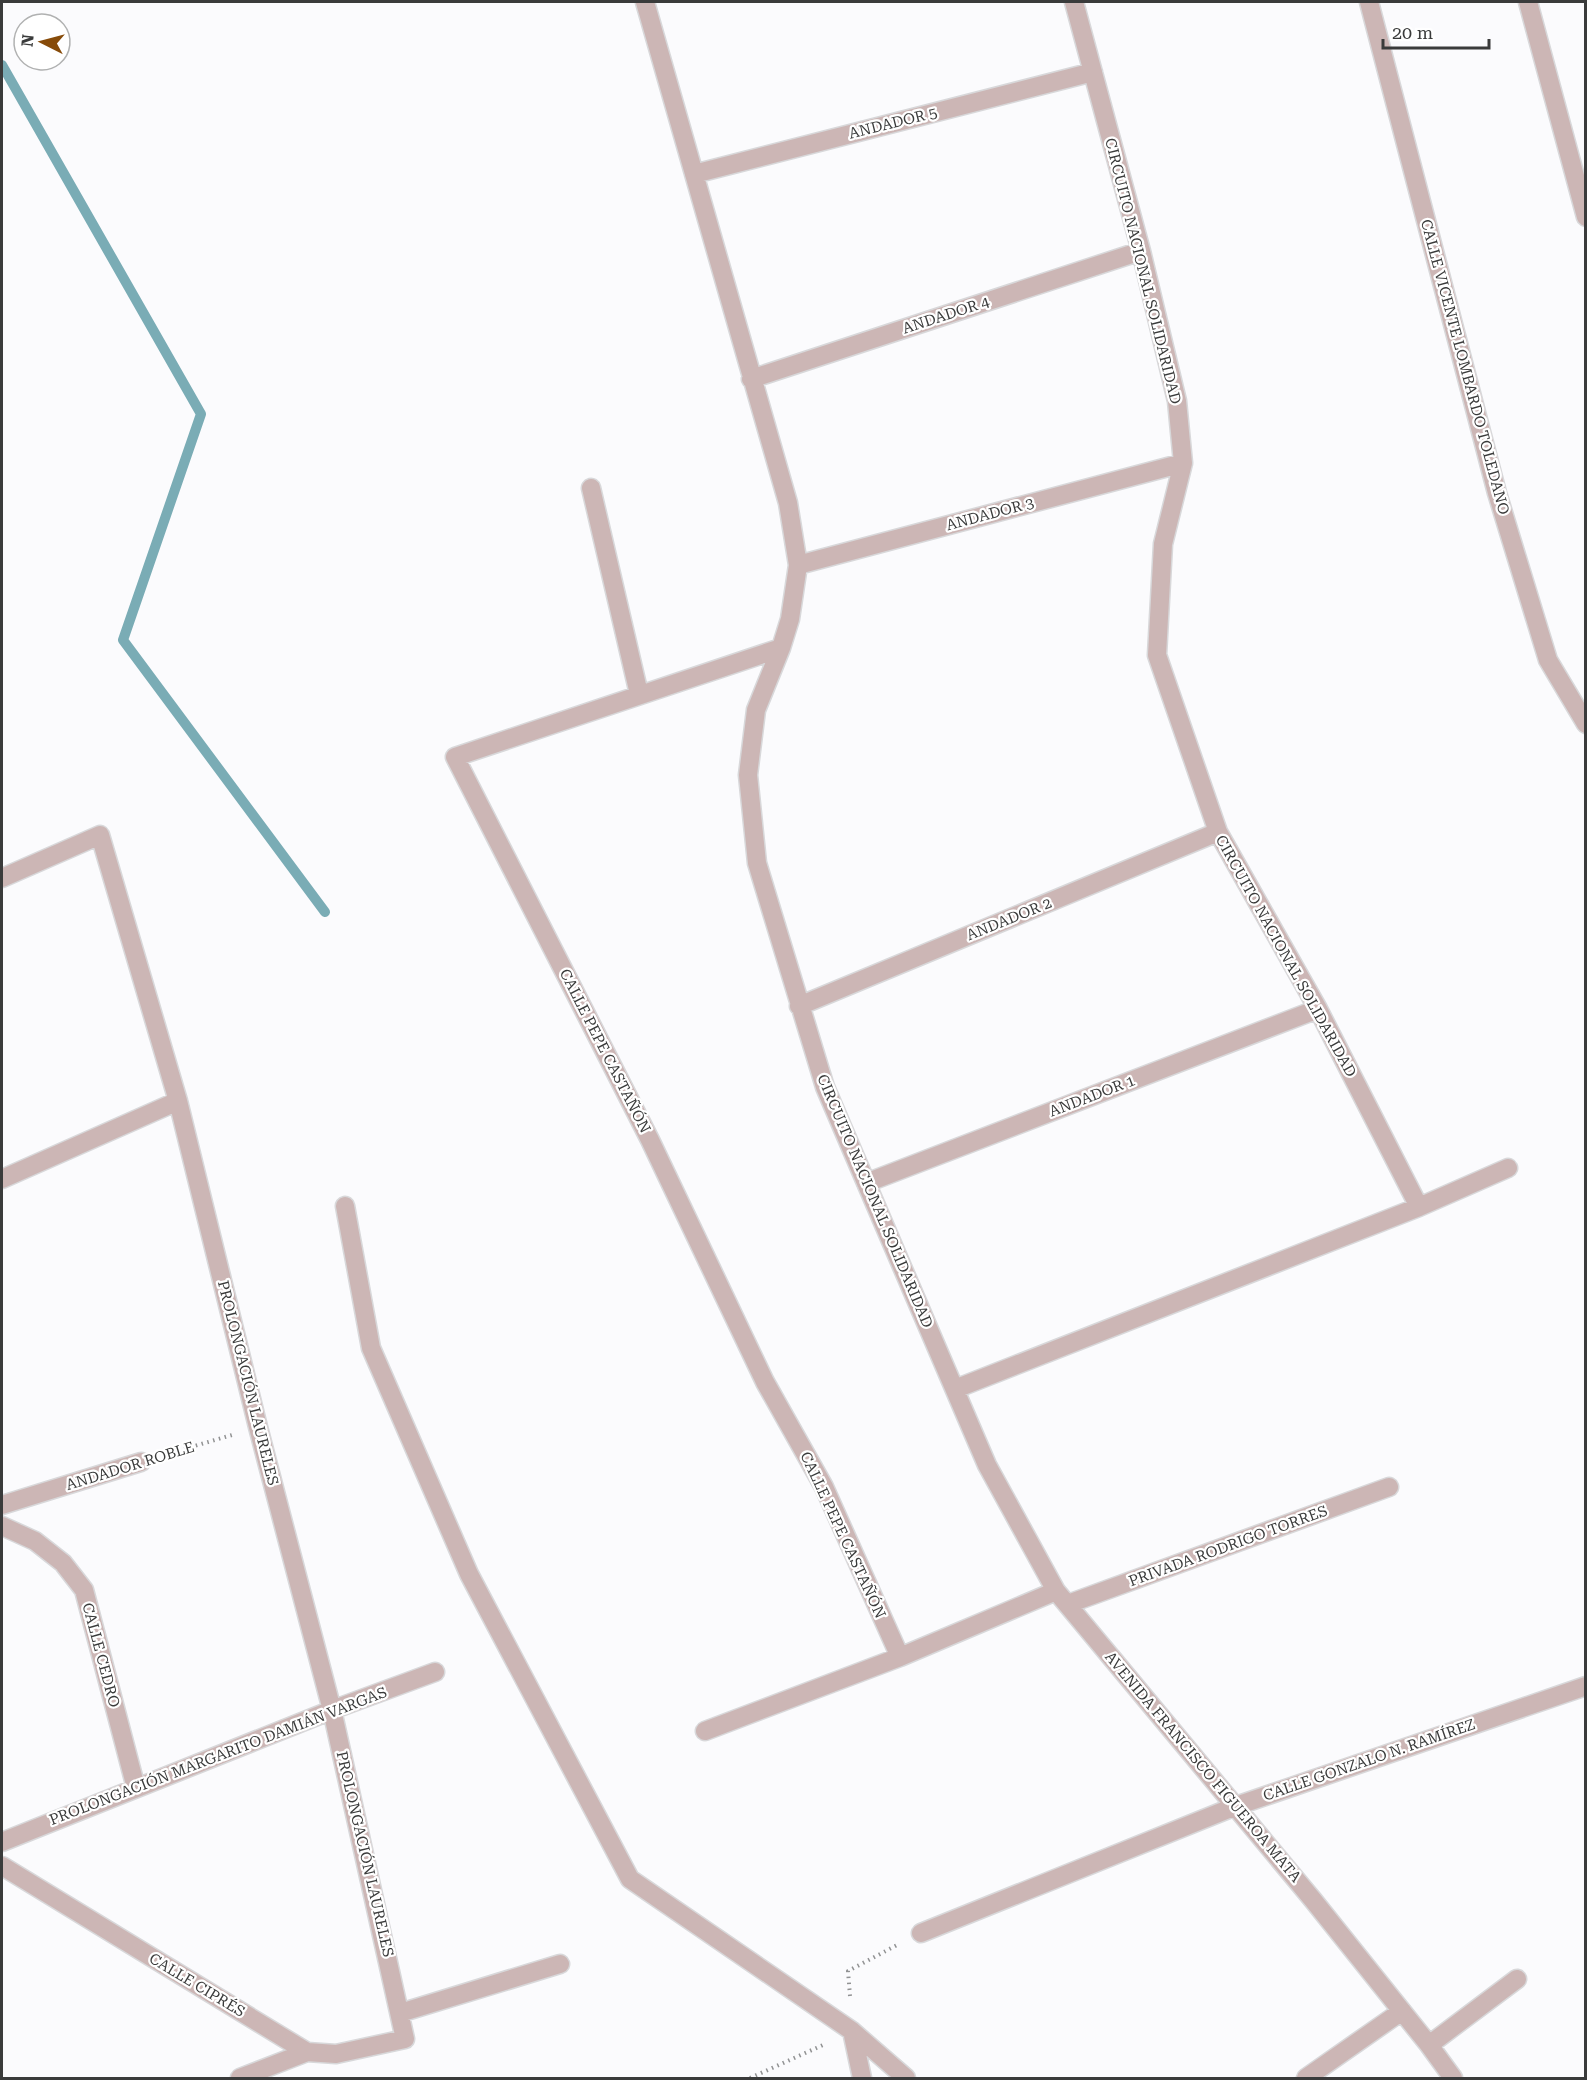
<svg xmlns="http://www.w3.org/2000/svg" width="1587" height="2080" font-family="'Roboto Serif',serif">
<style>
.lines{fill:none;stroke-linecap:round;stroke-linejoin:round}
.stream{stroke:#7aacb5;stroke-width:10}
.minor-casing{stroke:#d8d8da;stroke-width:21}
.path{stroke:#919293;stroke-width:4;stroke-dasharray:1.5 4.5;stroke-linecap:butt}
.minor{stroke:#ccb6b5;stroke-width:18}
.labels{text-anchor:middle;stroke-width:4.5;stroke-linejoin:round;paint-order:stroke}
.street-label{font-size:15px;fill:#3a3b3b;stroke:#fff}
</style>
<rect width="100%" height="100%" fill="#fbfbfd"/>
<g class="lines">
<!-- stream -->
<path class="stream" d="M2 65 201 414 123 640 325 912"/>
<defs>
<path id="minor" d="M645 2 788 503 798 565 790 619 781 648 756 710 748 775 757 863 825 1087 987 1465 1056 1591 1313 1900 1429 2045 1453 2078
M1074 2 1141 251 1177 401 1183 463 1163 544 1157 655 1218 832 1318 1009 1419 1207
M1369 2 1497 493 1548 660 1586 724
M1528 2 1586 217
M694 174 1093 72
M751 379 1141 251
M591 488 639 694
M798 565 1183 463
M781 648 455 757 650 1140 765 1382 824 1487 900 1657
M2 878 100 835 178 1101 258 1427 332 1710 405 2039 336 2054 307 2052 2 1866
M799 1006 1218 832
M2 1179 178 1101
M866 1183 1318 1009
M345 1206 371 1348 469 1574 630 1879 852 2031 906 2078
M955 1389 1419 1207 1508 1168
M2 1505 141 1462
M2 1526 35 1541 63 1563 84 1590 136 1788
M1068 1604 1389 1487
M705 1731 900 1657 1056 1591
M2 1842 332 1710 435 1672
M921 1933 1236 1806 1586 1686
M400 2013 560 1964
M852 2031 862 2078
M1429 2045 1517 1979
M240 2078 307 2052
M1306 2078 1402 2011"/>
</defs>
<!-- minor casing -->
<use href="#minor" class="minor-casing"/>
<!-- path -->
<path class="path" d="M167 1454 232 1435
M850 1996 848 1971 899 1944
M750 2078 823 2045"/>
<!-- minor -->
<use href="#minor" class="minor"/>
</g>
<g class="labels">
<!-- street labels -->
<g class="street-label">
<text transform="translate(893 123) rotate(-14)" y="5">ANDADOR 5</text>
<text transform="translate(1143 271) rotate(76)" y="5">CIRCUITO NACIONAL SOLIDARIDAD</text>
<text transform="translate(946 315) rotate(-18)" y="5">ANDADOR 4</text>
<text transform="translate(1465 367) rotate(75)" y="5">CALLE VICENTE LOMBARDO TOLEDANO</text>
<text transform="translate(990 514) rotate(-15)" y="5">ANDADOR 3</text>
<text transform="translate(1009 919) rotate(-22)" y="5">ANDADOR 2</text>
<text transform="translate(1286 956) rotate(61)" y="5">CIRCUITO NACIONAL SOLIDARIDAD</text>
<text transform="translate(605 1051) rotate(63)" y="5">CALLE PEPE CASTAÑÓN</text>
<text transform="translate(1092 1096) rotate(-21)" y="5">ANDADOR 1</text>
<text transform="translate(875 1201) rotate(67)" y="5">CIRCUITO NACIONAL SOLIDARIDAD</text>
<text transform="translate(248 1383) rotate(76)" y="5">PROLONGACIÓN LAURELES</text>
<text transform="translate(130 1466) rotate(-17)" y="5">ANDADOR ROBLE</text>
<text transform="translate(843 1535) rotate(65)" y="5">CALLE PEPE CASTAÑÓN</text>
<text transform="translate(1228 1546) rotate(-20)" y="5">PRIVADA RODRIGO TORRES</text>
<text transform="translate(101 1655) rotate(75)" y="5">CALLE CEDRO</text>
<text transform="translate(218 1756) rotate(-21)" y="5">PROLONGACIÓN MARGARITO DAMIÁN VARGAS</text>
<text transform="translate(1369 1760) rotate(-19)" y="5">CALLE GONZALO N. RAMÍREZ</text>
<text transform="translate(1203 1767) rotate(50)" y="5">AVENIDA FRANCISCO FIGUEROA MATA</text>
<text transform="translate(365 1854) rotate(77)" y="5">PROLONGACIÓN LAURELES</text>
<text transform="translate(197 1985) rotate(31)" y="5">CALLE CIPRÉS</text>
</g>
</g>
<!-- border -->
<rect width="1587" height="2080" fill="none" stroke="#3a3b3b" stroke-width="6"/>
<!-- north arrow -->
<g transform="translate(42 42) rotate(276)"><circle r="28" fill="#ffffff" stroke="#b0b1b1" stroke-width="1.5"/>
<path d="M0-4.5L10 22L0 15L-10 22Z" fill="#874b09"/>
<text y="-9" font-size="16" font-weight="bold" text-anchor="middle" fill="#3a3b3b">N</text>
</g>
<!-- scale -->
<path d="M1383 39v9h106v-9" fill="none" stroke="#3a3b3b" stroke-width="3"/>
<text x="1392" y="39" font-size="18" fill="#3a3b3b" stroke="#ffffff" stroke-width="4.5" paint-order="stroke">20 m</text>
</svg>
